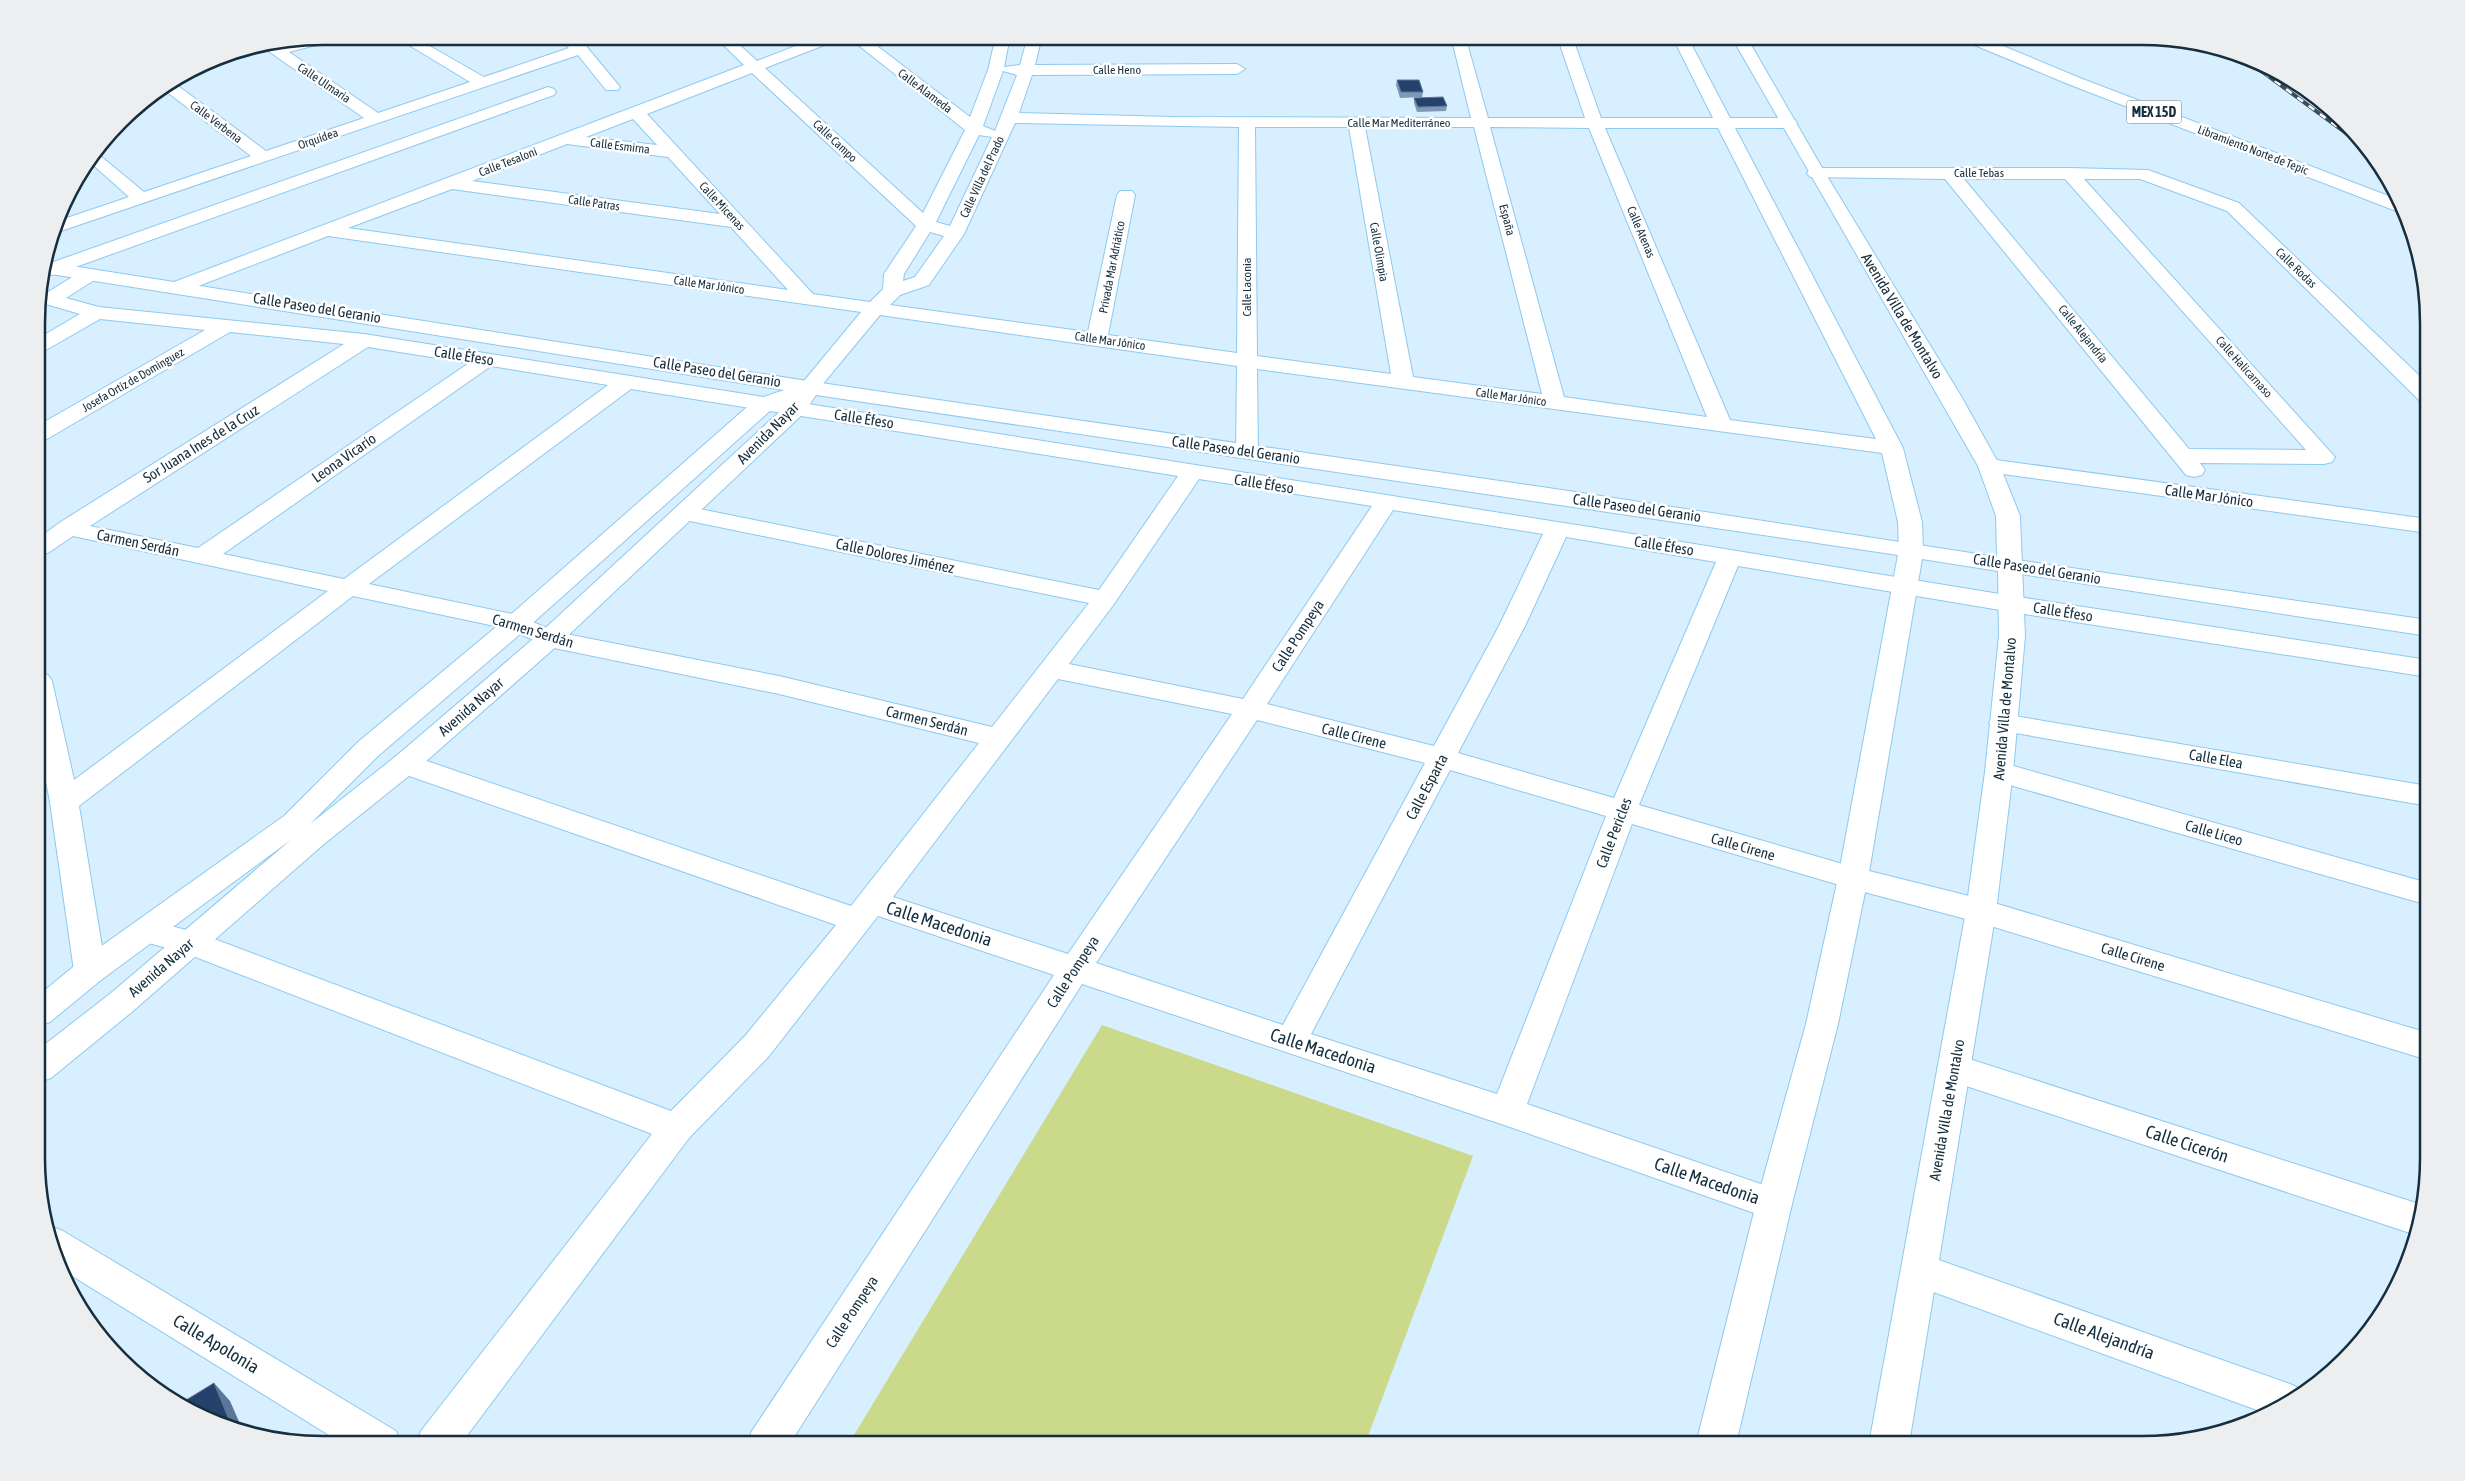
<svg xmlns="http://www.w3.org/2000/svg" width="2465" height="1481" font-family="'Asap Condensed',sans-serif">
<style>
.green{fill:#cad98a}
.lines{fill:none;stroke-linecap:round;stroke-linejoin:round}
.street-casing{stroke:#8ec9ef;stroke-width:2}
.secondary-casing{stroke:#8ec9ef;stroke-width:2}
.highway-casing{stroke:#8ec9ef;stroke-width:2}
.street{fill:#fff;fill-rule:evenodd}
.secondary{fill:#fff;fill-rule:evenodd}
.highway{fill:#fff;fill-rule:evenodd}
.rail-casing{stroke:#374f5e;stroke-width:4}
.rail{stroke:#fff;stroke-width:2.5;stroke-dasharray:7;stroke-linecap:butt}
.wall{fill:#7e98b5}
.shaded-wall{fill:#5a7698}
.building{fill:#24426c;stroke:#5a7698}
.labels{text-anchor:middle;stroke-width:5;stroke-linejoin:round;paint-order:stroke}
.far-street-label{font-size:12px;fill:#162e3d;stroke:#fff}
.shield{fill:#fff;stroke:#5c6d77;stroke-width:1}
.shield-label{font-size:14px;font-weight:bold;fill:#162e3d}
.street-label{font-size:15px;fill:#162e3d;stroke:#fff}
.near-street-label{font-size:18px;fill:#162e3d;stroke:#fff}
.rim{fill:none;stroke:#162e3d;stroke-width:2.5}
</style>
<rect width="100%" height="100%" fill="#d7effe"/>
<!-- green -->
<path class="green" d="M1102 1025 1473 1156 1365 1444 848 1445Z"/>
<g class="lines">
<defs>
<path id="street" d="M323 36H341L339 39 289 52 378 113 470 82 394 36H412L484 77 569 48 558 39 559 36H571L586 46 620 87 618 90H606L578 55 55 233 58 221 129 197 91 163 98 154 144 192 251 156 163 89 174 83 266 151 364 118 264 48Z
M714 36H730L757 61 821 36H842L840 39 765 68 923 213 965 130 847 36H864L970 117 988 70 996 36H1010L1004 67 1020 65 1028 36H1042L1035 65 1237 64 1245 69 1237 74 1032 75 1019 113 1174 117 1471 118 1451 36H1465L1488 118H1585L1557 36H1572L1601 118H1713L1672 36H1687L1730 118H1789L1795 120 1797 123 1795 126 1789 128H1735L1903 448 1922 522 1923 550 1920 555 1911 557 1902 555 1899 550 1898 522 1882 453 1257 369 1258 451 1255 456 1247 458 1239 456 1236 451 1237 366 880 315 817 391 810 393 803 391 799 387 861 312 328 236 188 290H174L171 286 174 282 744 65ZM1003 71 1017 75 995 131 983 126ZM752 73 916 226 884 274 883 289 870 302 813 294 647 114ZM633 119 657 145 586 137ZM1015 123 1239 127 1237 353 1108 335 1135 195 1132 191H1120L1117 195 1088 332 890 305 900 295 929 285 964 234ZM1255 127H1349L1391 374 1257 356ZM1365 127H1474L1542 394 1413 377ZM1490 127 1589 128 1707 417 1564 397ZM1605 128H1718L1876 439 1730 420ZM979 135 992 137 950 226 936 222ZM567 144 668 157 720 214 472 181ZM452 189 731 227 788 290 348 228ZM930 232 944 236 915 277 903 281 904 274Z
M252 50 251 55 209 66 204 64 214 58Z
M548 87 554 89 556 92 554 95 59 273 52 275 43 270 45 265Z
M1816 168H2069L2148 170 2239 203 2428 384V402L2420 401 2227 211 2140 179H2084L2335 457 2332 462 2324 464 2200 463 2205 470 2202 475 2194 477 2186 475 1945 179 1810 177 1807 173 1810 169ZM1964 179H2065L2306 450 2189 449Z
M89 269 96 271 99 275 96 279 66 298 99 307 364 334 1596 528 2012 596 2428 660V677L2012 612 1738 566 1639 805 1853 867 1981 899 2428 1033V1060L1981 923 1853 889 1632 824 1527 1104 1787 1193 1792 1204 1787 1215 1774 1220 1507 1126 1082 984 789 1445H746L752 1431 1054 975 878 916 769 1056 689 1138 460 1445H415L421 1431 652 1134 185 953 134 939 130 931 134 923 145 919 201 934 671 1111 745 1036 836 925 395 771 391 764 395 757 405 754 415 757 851 906 979 743 779 694 549 647 509 629 353 596 79 806 106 971 101 980 90 983 79 980 74 971 50 802 39 746V672L48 675 52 681 74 780 328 591 73 536 48 553 39 555V538L59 523 344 344 230 332 47 439 39 441V425L205 330 100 319 46 350 39 352V338L80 314 39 302V290L48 292 82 271ZM368 347 469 363 198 548 90 526ZM491 366 608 385 344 579 223 554ZM631 389 1178 476 1099 590 685 506 677 508 673 513 677 518 685 520 1089 603 992 727 779 676 556 632 517 615 369 584ZM1199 479 1372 506 1243 699 1069 664 1114 604ZM1393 510 1543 534 1499 626 1434 746 1267 704ZM1566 537 1716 562 1614 798 1458 753 1525 626ZM1058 679 1232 714 1068 954 893 897ZM1257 720 1425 763 1283 1025 1096 963ZM1450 770 1606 816 1497 1094 1311 1034Z
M1989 459 2428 519V533L1981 471 1978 466 1981 461Z
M2010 559 2428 620V636L2001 571 1998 566 2001 561Z
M2003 714 2428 786V806L1993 729 1989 723 1993 717Z
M1999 762 2428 883V905L1989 779 1985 772 1989 765Z
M1954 1054 2422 1205 2416 1235 1942 1078 1937 1068 1942 1058Z
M50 1226 63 1231 396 1431 402 1445H345L61 1269 52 1250 46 1228Z
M1919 1253 2290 1384 2305 1391 2286 1406 2268 1414 1906 1282 1901 1270 1906 1258Z"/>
<path id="secondary" d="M1731 36H1746L1825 173 1961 396 2000 466 2020 516 2025 636 2013 772 1996 911 1909 1444H1869L1966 911 1985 772 1999 636 1998 571 1922 559 1868 878 1838 1024 1792 1204 1736 1444H1696L1756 1204 1806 1024 1838 878 1898 555 816 395 804 413 558 645 415 771 324 844 133 1011 51 1078 39 1082V1049L111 993 292 839 101 980 50 1022 39 1026V995L79 962 284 816 358 742 508 617 755 400 784 390 44 273 46 262 814 382 1562 490 1997 557 1996 516 1978 466ZM789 403 540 633 395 757 310 824 378 756 526 629 771 410Z"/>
<path id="highway" d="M1958 36H1979L2080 78 2399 200 2405 212 2396 211 2068 84 1960 39Z"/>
</defs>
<!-- street casing -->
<use href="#street" class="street-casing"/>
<!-- secondary casing -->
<use href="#secondary" class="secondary-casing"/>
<!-- highway casing -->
<use href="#highway" class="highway-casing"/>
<!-- street -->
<use href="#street" class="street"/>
<!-- secondary -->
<use href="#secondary" class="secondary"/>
<!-- highway -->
<use href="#highway" class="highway"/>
<defs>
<path id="rail" d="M2241 56 2365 147"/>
</defs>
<!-- rail casing -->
<use href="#rail" class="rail-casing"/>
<!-- rail -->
<use href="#rail" class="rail"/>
</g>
<!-- wall -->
<path class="wall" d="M1397 80 1423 92 1422 97 1400 98 1396 85Z
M1414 98 1447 106 1446 111 1417 112 1414 103Z"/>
<!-- shaded-wall -->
<path class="shaded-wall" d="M214 1383 230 1401 244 1433 233 1429Z"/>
<!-- building -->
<path class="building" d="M1397 80H1419L1423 92H1401Z
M1443 97 1447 106 1418 107 1414 98Z
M214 1383 233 1429 178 1405Z"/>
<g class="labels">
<!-- far-street labels -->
<g class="far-street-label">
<text x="1117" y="74">Calle Heno</text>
<text transform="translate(324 83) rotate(34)" y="4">Calle Ulmaria</text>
<text transform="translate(925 91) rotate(37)" y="4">Calle Alameda</text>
<text transform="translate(216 122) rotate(37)" y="4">Calle Verbena</text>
<text x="1399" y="127">Calle Mar Mediterráneo</text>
<text transform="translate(318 139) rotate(-19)" y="4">Orquídea</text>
<text transform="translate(835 141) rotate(43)" y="4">Calle Campo</text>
<text transform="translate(620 146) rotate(7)" y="4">Calle Esmirna</text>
<text transform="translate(2253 150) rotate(21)" y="4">Libramiento Norte de Tepic</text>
<text transform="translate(508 162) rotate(-21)" y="4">Calle Tesaloni</text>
<text x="1979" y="177">Calle Tebas</text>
<text transform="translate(982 177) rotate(-65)" y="4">Calle Villa del Prado</text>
<text transform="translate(594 203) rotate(8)" y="4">Calle Patras</text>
<text transform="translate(722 206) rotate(47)" y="4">Calle Micenas</text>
<text transform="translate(1507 220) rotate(75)" y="4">España</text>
<text transform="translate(1641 232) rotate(67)" y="4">Calle Atenas</text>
<text transform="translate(1379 252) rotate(80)" y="4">Calle Olimpia</text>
<text transform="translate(1112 267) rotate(-79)" y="4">Privada Mar Adriático</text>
<text transform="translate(2296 268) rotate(44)" y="4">Calle Rodas</text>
<text transform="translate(709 285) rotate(8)" y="4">Calle Mar Jónico</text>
<text transform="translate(1247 287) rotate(-90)" y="4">Calle Laconia</text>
<text transform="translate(2083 334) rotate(51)" y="4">Calle Alejandría</text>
<text transform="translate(1110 341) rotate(8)" y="4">Calle Mar Jónico</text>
<text transform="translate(2244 367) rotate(48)" y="4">Calle Halicarnaso</text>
<text transform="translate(133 380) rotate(-30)" y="4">Josefa Ortíz de Domínguez</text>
<text transform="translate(1511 397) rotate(8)" y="4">Calle Mar Jónico</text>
</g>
<!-- shield labels -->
<rect class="shield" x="2126.5" y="100.5" width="55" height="23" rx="4"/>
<g class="shield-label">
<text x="2154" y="117">MEX 15D</text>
</g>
<!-- street labels -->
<g class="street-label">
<text transform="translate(317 308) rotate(9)" y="5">Calle Paseo del Geranio</text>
<text transform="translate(1902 316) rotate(59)" y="5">Avenida Villa de Montalvo</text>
<text transform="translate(464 356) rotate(9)" y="5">Calle Éfeso</text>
<text transform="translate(717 372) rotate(9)" y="5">Calle Paseo del Geranio</text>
<text transform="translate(864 419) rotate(9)" y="5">Calle Éfeso</text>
<text transform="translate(768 433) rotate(-45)" y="5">Avenida Nayar</text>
<text transform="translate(201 444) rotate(-32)" y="5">Sor Juana Ines de la Cruz</text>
<text transform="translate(1236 450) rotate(8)" y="5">Calle Paseo del Geranio</text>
<text transform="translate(344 458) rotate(-35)" y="5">Leona Vicario</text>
<text transform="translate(1264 484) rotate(9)" y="5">Calle Éfeso</text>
<text transform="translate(2209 496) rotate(8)" y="5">Calle Mar Jónico</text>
<text transform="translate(1637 508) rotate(8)" y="5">Calle Paseo del Geranio</text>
<text transform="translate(138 543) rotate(12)" y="5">Carmen Serdán</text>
<text transform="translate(1664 546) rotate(9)" y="5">Calle Éfeso</text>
<text transform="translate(895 556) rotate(12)" y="5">Calle Dolores Jiménez</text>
<text transform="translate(2037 569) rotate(9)" y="5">Calle Paseo del Geranio</text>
<text transform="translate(2063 612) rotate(9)" y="5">Calle Éfeso</text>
<text transform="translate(533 631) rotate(17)" y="5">Carmen Serdán</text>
<text transform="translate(1298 636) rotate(-57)" y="5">Calle Pompeya</text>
<text transform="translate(471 707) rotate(-41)" y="5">Avenida Nayar</text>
<text transform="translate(2005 709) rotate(-85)" y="5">Avenida Villa de Montalvo</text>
<text transform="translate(927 721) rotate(14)" y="5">Carmen Serdán</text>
<text transform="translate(1354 736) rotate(14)" y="5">Calle Cirene</text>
<text transform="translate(2216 759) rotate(10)" y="5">Calle Elea</text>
<text transform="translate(1427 787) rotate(-62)" y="5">Calle Esparta</text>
<text transform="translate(1614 833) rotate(-69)" y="5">Calle Pericles</text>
<text transform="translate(2214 833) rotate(16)" y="5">Calle Liceo</text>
<text transform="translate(1743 847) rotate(16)" y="5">Calle Cirene</text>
<text transform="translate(2133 957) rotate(17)" y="5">Calle Cirene</text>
<text transform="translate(161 968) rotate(-41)" y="5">Avenida Nayar</text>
<text transform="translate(1073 972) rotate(-57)" y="5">Calle Pompeya</text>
<text transform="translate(1947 1110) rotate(-80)" y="5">Avenida Villa de Montalvo</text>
<text transform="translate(852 1312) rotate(-57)" y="5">Calle Pompeya</text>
</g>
<!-- near-street labels -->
<g class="near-street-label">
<text transform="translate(939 924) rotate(18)" y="6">Calle Macedonia</text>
<text transform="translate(1323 1051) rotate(18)" y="6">Calle Macedonia</text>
<text transform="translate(2187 1144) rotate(18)" y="6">Calle Cicerón</text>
<text transform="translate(1707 1181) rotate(19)" y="6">Calle Macedonia</text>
<text transform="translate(2104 1336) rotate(20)" y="6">Calle Alejandría</text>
<text transform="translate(216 1344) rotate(31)" y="6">Calle Apolonia</text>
</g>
</g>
<!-- crop -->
<path d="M0 0H2465V1481H0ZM323 45H2142A278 278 0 0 1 2420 323V1158A278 278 0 0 1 2142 1436H323A278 278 0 0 1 45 1158V323A278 278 0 0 1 323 45Z" fill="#eceeef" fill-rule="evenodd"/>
<path class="rim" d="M323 45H2142A278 278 0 0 1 2420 323V1158A278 278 0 0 1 2142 1436H323A278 278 0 0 1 45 1158V323A278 278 0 0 1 323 45Z"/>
</svg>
